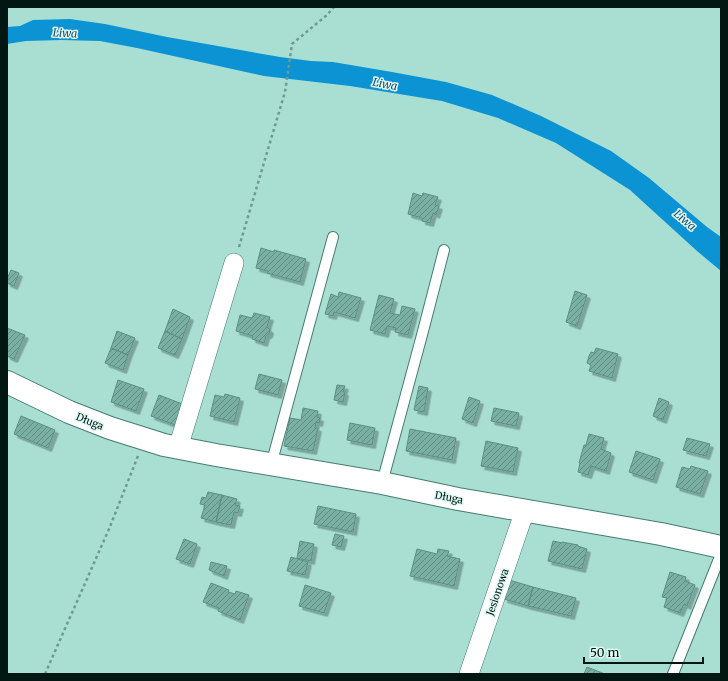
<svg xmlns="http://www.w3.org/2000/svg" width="728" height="681" font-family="Merriweather,serif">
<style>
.water{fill:#0c93d4}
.building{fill:url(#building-hatch);stroke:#5a8f83;filter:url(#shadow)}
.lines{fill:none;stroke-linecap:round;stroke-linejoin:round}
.lane-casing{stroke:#477b70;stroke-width:12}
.street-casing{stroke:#477b70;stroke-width:20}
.secondary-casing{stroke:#477b70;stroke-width:24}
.path{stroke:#6f9a90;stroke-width:2.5;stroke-dasharray:3 3;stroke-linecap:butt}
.lane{stroke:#fff;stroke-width:10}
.street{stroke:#fff;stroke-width:19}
.secondary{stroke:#fff;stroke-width:22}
.labels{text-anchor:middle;stroke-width:3;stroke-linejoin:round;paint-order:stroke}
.street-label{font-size:10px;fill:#021612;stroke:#def9f2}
.water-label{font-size:11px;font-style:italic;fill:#1d4a65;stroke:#def9f2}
</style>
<defs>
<pattern id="building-hatch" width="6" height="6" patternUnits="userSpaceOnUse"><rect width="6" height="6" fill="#7aafa3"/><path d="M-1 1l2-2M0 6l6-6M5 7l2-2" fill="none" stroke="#628d83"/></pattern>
<filter id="shadow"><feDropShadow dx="3.5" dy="3.5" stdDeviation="0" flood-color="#0004"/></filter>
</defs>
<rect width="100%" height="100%" fill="#a8dfd2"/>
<!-- water -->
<path class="water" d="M70 19 105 24 167 37 280 57 311 61 333 62 392 72 446 82 492 95 541 116 611 151 649 178 707 227 721 237V271L697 251 630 190 556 143 498 118 442 101 350 86 264 76 137 48 100 41 61 40 26 41 7 44V27L20 26 33 20Z"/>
<!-- building -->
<path class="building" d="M413 193 422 196 423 193 438 197 435 205 439 206 436 215 433 213 430 223 422 221V218L408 214Z
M261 248 274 252V250L306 259 300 282 267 273 268 271 256 268Z
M11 270 19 273 14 286 7 283V279Z
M575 291 587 295 577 326 566 322Z
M339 292 361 298 355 318 334 312 333 316 325 314 331 294 338 297Z
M379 295 394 299 390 313 400 315 402 306 415 309 408 335 395 332 396 328 387 326 385 334 370 330Z
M173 309 190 317 182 339 165 331Z
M254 313 270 317 267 327 270 330 269 334 266 336 264 343 252 339 253 336 236 331 240 315 252 318Z
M7 328 25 335 14 359 7 356Z
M117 331 135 338 128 355 111 348Z
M165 331 182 339 175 355 158 348Z
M111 348 128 355 123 370 105 363Z
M596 348 618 354 612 378 589 371 591 365 587 363 589 356 591 352 594 353Z
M259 374 282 380 278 395 255 389Z
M118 380 144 389 136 411 111 402Z
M337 385 345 386 343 392H345L343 402 334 400Z
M419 386 428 388 424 412 414 410Z
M225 394 240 398 234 422 210 416 215 395 224 397Z
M159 395 185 405 178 426 151 416Z
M469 397 480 401 473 423 462 419Z
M659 398 669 402 663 420 653 416Z
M303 408 318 411 317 417 320 418 319 423 316 422 315 428H318L313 451 284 446 290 418 301 420Z
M494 408 519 413 516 426 491 421Z
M21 416 55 430 48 448 14 434Z
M350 423 375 428 372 445 347 440Z
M410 429 456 438 452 460 406 451Z
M589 434 604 438 601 449 611 453 606 471 591 466 588 475 578 472 580 463H579L584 445H586Z
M687 438 710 444 706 456 683 450Z
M486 441 518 448 513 472 481 466Z
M636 451 660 459 653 480 629 472Z
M691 466 708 471 700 494 676 487 682 467 690 469Z
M208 492 222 495 216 522 201 518 205 505 200 504 202 497 206 498Z
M222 495 237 499 235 505 240 506 238 513 234 512 231 525 216 522Z
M318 506 356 514 353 532 314 524Z
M335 534 344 536 341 547 332 545Z
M184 539 197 544 190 564 176 559Z
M300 541 314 544 311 561 297 558Z
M553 541 562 543V542L578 545V546L587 549 582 569 548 561Z
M417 549 437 554 438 549 449 551 447 556 460 559 454 586 410 576Z
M291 557 308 562 305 575 287 571Z
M211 562 227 566 224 576 209 570Z
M670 572 686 577 685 581 695 585 687 606 684 604 680 613 664 607 667 598 662 597Z
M509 580 533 587 528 606 504 599Z
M211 583 229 590 228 592 235 594 236 591 249 595 240 620 218 611 219 608 203 602Z
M305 585 331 593 324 613 299 606Z
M533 587 576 598 571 616 528 606Z
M587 667 605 674H584Z"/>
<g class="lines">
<defs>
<path id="lane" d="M271 465 333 237
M382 483 422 335 444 250
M673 674 721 554"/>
<path id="street" d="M178 448 234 263
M469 674 525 510"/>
<path id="secondary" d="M7 382 69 412 110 428 164 445 216 455 382 483 458 499 661 534 721 547"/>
</defs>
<!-- lane casing -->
<use href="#lane" class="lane-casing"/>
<!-- street casing -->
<use href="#street" class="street-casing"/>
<!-- secondary casing -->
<use href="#secondary" class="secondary-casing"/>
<!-- path -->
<path class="path" d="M239 247 285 92 292 44 327 15 334 7
M45 674 109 529 138 456"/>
<!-- lane -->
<use href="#lane" class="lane"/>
<!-- street -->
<use href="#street" class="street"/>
<!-- secondary -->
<use href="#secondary" class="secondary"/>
</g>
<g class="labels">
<!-- street labels -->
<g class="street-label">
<text transform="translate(90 421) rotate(22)" y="4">Długa</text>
<text transform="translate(449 497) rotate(11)" y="4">Długa</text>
<text transform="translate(497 592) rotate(-71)" y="4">Jesionowa</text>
</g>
<!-- water labels -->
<g class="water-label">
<text transform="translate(65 33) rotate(3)" y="4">Liwa</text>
<text transform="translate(385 84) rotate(11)" y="4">Liwa</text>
<text transform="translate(685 220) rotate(40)" y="4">Liwa</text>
</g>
</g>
<!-- border -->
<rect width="728" height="681" fill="none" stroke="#021612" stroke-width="16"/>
<!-- scale -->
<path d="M584 657v6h119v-6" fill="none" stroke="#021612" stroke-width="2"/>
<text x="590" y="657" font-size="12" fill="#021612" stroke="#def9f2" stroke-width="3" paint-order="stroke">50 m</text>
</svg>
